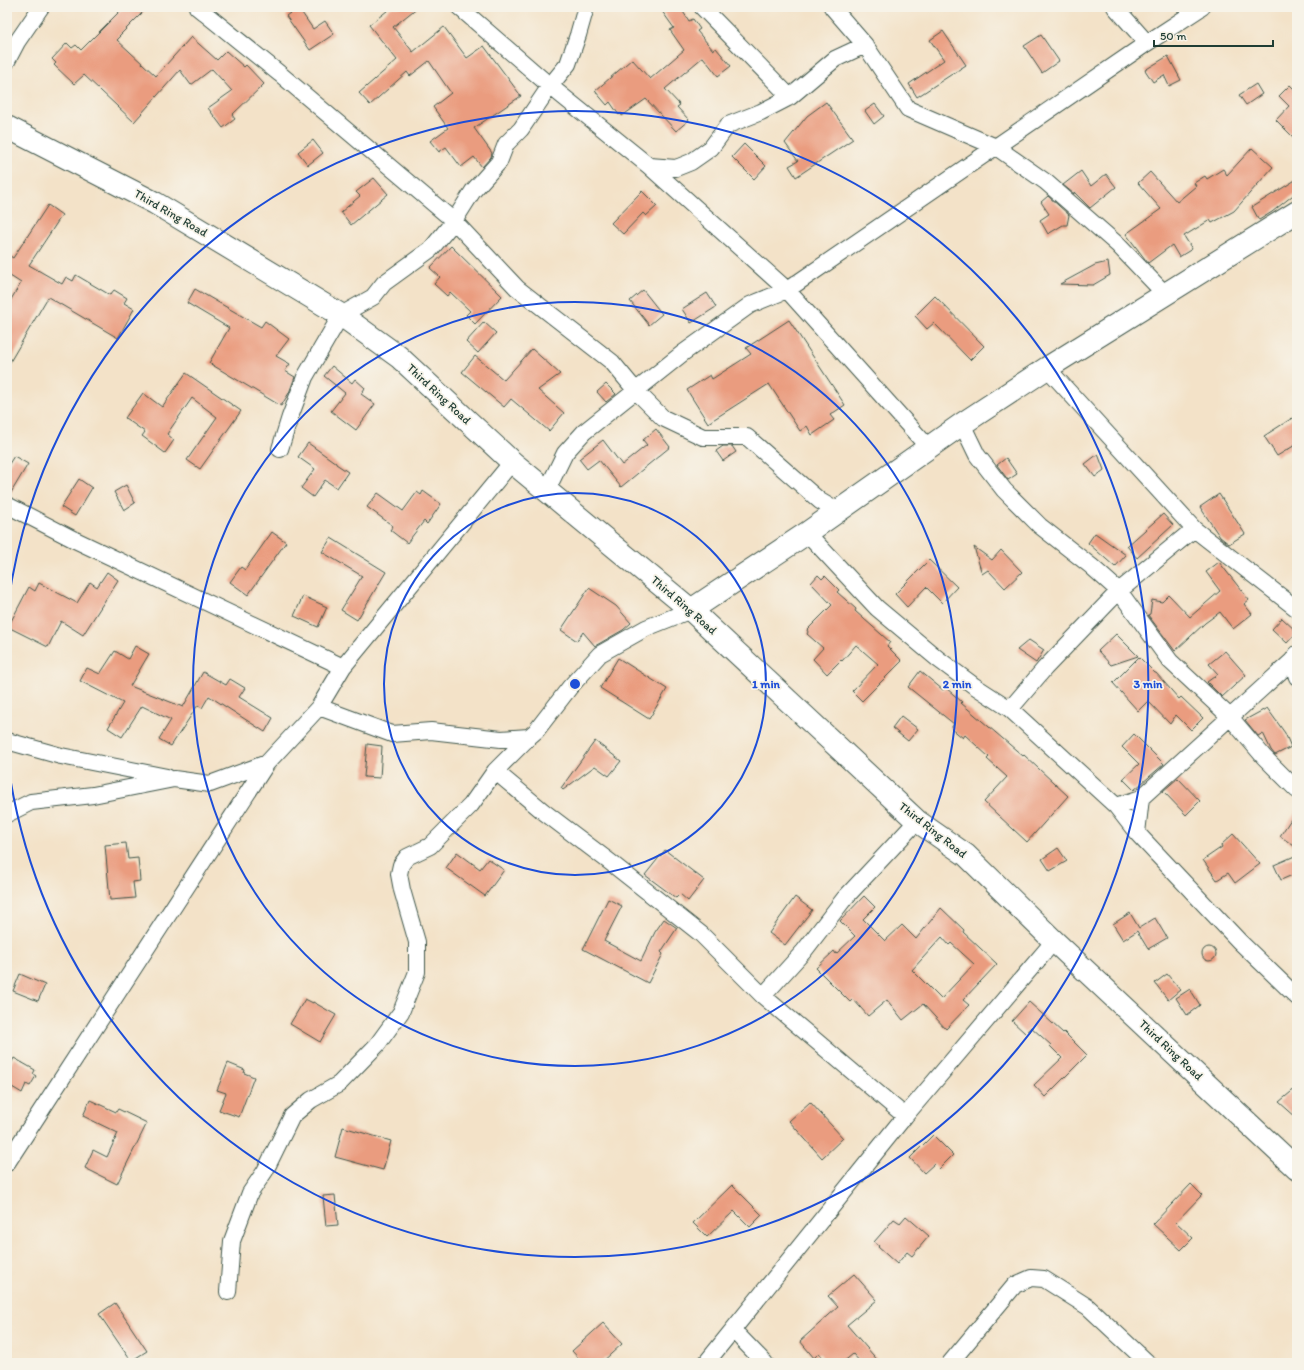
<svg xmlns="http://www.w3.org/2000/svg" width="1304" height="1370" font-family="Itim,sans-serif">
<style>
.building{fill:#ea9c7f;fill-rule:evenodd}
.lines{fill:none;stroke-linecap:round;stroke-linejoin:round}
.street-casing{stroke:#3f564a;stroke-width:18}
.secondary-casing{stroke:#3f564a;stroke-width:24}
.street{stroke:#fff;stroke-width:16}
.secondary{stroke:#fff;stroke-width:22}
.ring{fill:none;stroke:#1d4ed8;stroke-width:2}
.labels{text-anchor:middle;stroke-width:3.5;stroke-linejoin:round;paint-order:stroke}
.street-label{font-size:12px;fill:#1f3d34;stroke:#f7f3e8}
.centre{fill:#1d4ed8;stroke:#f7f3e8;stroke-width:2}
.ring-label{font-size:12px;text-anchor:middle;font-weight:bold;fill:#1d4ed8;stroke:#f7f3e8;stroke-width:3.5;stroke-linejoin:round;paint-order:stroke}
</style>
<rect width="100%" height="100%" fill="#f7f3e8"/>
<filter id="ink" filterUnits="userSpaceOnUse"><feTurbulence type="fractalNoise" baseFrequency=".025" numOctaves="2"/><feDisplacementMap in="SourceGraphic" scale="8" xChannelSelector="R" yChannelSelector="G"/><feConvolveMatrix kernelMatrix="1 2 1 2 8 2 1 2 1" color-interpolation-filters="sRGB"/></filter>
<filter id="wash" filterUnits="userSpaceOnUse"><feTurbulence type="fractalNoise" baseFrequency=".012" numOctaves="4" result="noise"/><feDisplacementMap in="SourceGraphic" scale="16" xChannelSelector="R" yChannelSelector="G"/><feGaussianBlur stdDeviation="0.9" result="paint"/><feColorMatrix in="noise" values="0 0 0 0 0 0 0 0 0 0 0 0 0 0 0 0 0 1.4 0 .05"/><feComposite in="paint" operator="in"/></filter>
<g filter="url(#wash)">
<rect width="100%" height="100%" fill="#f3e2c8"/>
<g id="blocks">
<!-- building -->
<path class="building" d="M124 7H148L119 36 120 37 117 40 156 76 191 37 217 60 226 51 244 67 246 65 264 84 232 115 235 119 223 128 208 108 232 91 212 69 191 85 180 70 134 122 84 75 74 84 54 65 56 63 52 59 67 43 72 48 76 45 81 50Z
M298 7 313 29 325 21 334 34 310 50 286 16Z
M392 7H418L393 27 413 52 444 27 467 58 484 46 521 96 474 128 492 153 491 157 482 167 474 157 461 167 446 147 439 152 430 141 448 128 433 107 451 93 429 61 410 76 407 72 370 105 359 93 397 60 369 25Z
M659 7H680L689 21 693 19 700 29 697 31 713 50 716 48 731 66 718 76 703 57 665 89 680 105 677 107 689 120 676 131 646 99 622 116 621 113 619 115 610 102 607 105 595 91 632 59 650 79 684 50 670 30 674 28Z
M943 31 966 65 917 97 909 84 944 60 930 40Z
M1041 35 1059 61 1042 73 1024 46Z
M1168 56 1181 80 1169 86 1164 75 1153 82 1145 70Z
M1256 84 1262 94 1246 105 1239 95Z
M1290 85 1297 92V141L1276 120 1289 106 1279 96Z
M826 102 853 139 796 177 789 166 798 161 785 143 807 116Z
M875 104 884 116 874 124 865 111Z
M313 140 323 153 308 165 298 152Z
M744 144 766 166 754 179 732 157Z
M1252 148 1273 167 1234 211 1212 223 1210 220 1184 236 1192 249 1179 257 1172 245 1148 263 1126 234 1161 209 1138 183 1150 172 1177 202 1196 186 1194 183 1205 176 1207 179 1223 169 1227 175Z
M1081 171 1091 186 1106 174 1116 187 1090 208 1074 192V194L1063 185Z
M374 178 388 194 351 225 341 212 360 196 356 192Z
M1297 179V192L1272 212 1259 220 1252 207Z
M642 191 657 206 646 216 643 213 623 234 611 223Z
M1048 196 1069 215 1067 225H1063L1048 234 1040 220 1049 214 1041 202Z
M48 205 62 215 29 265 62 284 66 277 73 281 76 275 110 295 114 290 127 298 124 303 134 309 118 338 48 297 7 367V306L21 283 7 274V254L13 258Z
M451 246 502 296 475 324 466 315 470 311 450 292 447 296 434 284 440 277 430 268Z
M1108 262 1110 275 1093 285 1060 284 1095 265Z
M195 289 261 327 265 321 289 339 276 356 290 364 285 371 295 377 289 393 281 406 209 363 229 328 187 303Z
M643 290 662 314 649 325 630 301Z
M707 293 716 307 691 323 682 309Z
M935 296 984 346 970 360 934 323 927 329 915 316Z
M789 320 845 405 830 415 834 420 812 435 807 426 800 431 769 384 708 423 687 390 710 375 712 379 751 354 746 348Z
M484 322 496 333 478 353 466 342Z
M532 349 560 374 538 390 564 413 549 431 511 399 504 407 462 372 475 356 504 380Z
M332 366 352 383 355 379 365 388 361 394 375 404 356 430 331 411 345 393 324 376Z
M186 373 241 411 200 469 187 460 217 417 192 398 167 434 174 440 165 453 142 436 145 432 125 418 143 393 162 407Z
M606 384 616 394 606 402 597 392Z
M1297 415V444L1277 456 1264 436Z
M656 429 670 447 621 487 599 460 587 469 579 459 603 440 622 465 647 445 643 440Z
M308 443 336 463V464L348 472 337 488 325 480 313 497 301 488 315 469 298 457Z
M723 446H732L736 452 723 461 716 451Z
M1098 454 1104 470 1095 477 1085 464Z
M14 456 28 464 9 496H7V467Z
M1006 458 1017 474 1008 480 997 465Z
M79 479 92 488 75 516 61 507Z
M126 485 135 503 124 510 114 492Z
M423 491 441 504 427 524 424 521 407 543 390 530 393 526 367 507 378 493 403 511 417 492 421 495Z
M1219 494 1245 534 1229 544 1220 537 1200 507Z
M1163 514 1173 525 1137 558 1127 546Z
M272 532 286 542 248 595 230 582 241 567 245 570Z
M1095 533 1126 555 1115 567 1088 543Z
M331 538 386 572 357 620 341 610 362 576 322 552Z
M974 547 992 560 1001 550 1022 572 1005 588 988 570 982 574Z
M929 560 957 587 942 603 926 587 907 607 895 594Z
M1219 562 1249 600 1244 604 1252 614 1233 629 1220 612 1205 623 1175 651 1148 615 1150 614 1152 600 1162 602 1169 595 1190 617 1220 591 1206 572Z
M107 572 118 580 83 635 61 621 48 647 8 627 29 587 35 591 39 583 77 603 90 582 97 587Z
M818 575 822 579 825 576 839 590 837 592 856 609 855 611 890 642 887 646 902 661 862 701 852 691 878 664 856 645 842 661 841 660 827 674 813 659 823 648 807 634 808 632 807 630 832 605 811 583Z
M589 588 616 606 631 623 623 630 595 646 583 632 577 641 561 630Z
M303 596 327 607 318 627 294 616Z
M1282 618 1297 632 1287 643 1272 629Z
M1116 634 1138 656 1111 665 1098 651Z
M1029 640 1044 650 1036 663 1017 650Z
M135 646 149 654 130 686 183 707 203 672 226 685 230 679 245 688 239 697 273 718 265 732 209 696 202 708 198 705 171 746 159 739 171 720 142 706 122 737 108 728 123 703 80 681 87 668 100 674 115 651 128 659Z
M1225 651 1246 675 1222 697 1207 682 1218 674 1209 664Z
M1139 657 1155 673H1156L1179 699 1181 697 1203 718 1191 730 1176 715 1170 724 1148 701 1138 711 1113 683Z
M618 658 667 689 649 719 600 688Z
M920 671 943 690 945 687 962 702 961 703 1023 756 1024 755 1068 796 1027 842 984 802 1007 777 987 759 989 757 965 735 963 738 951 728 954 724 908 687Z
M1267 708 1285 733 1291 747 1275 755 1271 750 1263 733 1258 736 1245 720Z
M901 716 918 729 908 741 892 728Z
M1134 734 1164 764 1134 790 1123 779 1139 764 1122 747Z
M595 741 621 761 609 776 595 766 563 790 561 788Z
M367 744 382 746 380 778 364 777Z
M1178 778 1200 801 1186 815 1163 791Z
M1297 810V848L1280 836Z
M1233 834 1260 864 1235 883 1228 873 1217 880 1203 860 1222 847 1221 845Z
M126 843 128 859 138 858 140 881 133 882 135 898 110 900 105 845Z
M1058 848 1067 861 1050 871 1042 859Z
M665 850 704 880 688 901 680 894 676 898 645 875Z
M457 852 480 869 488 859 504 870 485 896 446 868Z
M1297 855V873L1281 880 1274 865Z
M864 896 875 907 863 919 885 941 902 925 916 939 941 908 964 930 963 932 997 964 963 1000 969 1005 946 1029 923 1004 903 1020 887 1000 868 1016 853 999 850 1002 816 968 834 951 836 954 855 936 840 921ZM942 937 949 945 951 943 974 964 941 999 912 970Z
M795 897 812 910 785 945 769 933Z
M608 899 622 906 604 941 641 961 655 932 664 919 677 928 661 952 663 954 648 983 583 949Z
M1130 913 1139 928 1155 918 1167 938 1148 949 1137 931 1123 940 1113 924Z
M1202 954a7 7 0 1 1 14 0a7 7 0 1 1-14 0Z
M20 974 45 985 38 1001 13 991Z
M1167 974 1180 990 1168 1000 1155 983Z
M1190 989 1200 1005 1187 1015 1176 998Z
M305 999 313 1003V1002L336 1015 320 1042 290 1024Z
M1029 1002 1063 1033 1064 1032 1087 1055 1045 1097 1034 1085 1062 1058 1050 1046 1051 1045 1031 1027 1025 1033 1012 1021Z
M14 1058 35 1070 33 1074 36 1076 30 1086 26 1084 22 1093 7 1084V1071Z
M228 1063 245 1070 244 1073 254 1077 239 1117 219 1110 226 1093 217 1090Z
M1297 1087V1118L1279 1102Z
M90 1100 116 1112 118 1109 147 1123 117 1184 85 1168 93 1150 107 1157 118 1133 83 1116Z
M810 1102 843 1138 822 1158 789 1121Z
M343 1127 391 1141 383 1170 335 1157Z
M933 1135 953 1155 939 1169 934 1164 924 1173 910 1158Z
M1191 1184 1202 1195 1176 1222 1193 1238 1181 1250 1153 1224Z
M732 1185 762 1215 750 1227 734 1211 707 1237 693 1223Z
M335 1195 338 1225 326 1226 323 1196Z
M906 1216 929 1236 912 1256 907 1252 897 1264 878 1247 879 1246 874 1242 894 1219 900 1223Z
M854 1274 877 1300 847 1325 880 1363H861L853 1354 842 1363H827L819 1353 814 1358 800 1341 838 1307 828 1296Z
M115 1303 147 1351 131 1361 99 1314Z
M603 1323 622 1344 601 1363H583L572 1351Z"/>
</g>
</g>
<g filter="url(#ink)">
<use href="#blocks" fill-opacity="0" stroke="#3f564a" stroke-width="1"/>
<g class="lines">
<defs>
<path id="street" d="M197 7 280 74 454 221 517 288 612 362 636 391 663 418 703 437H747L820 501 837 511
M459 7 550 86 649 166 787 290 928 447
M702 7 790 97
M832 7 865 45 908 109 996 147 1046 182 1118 245 1165 294
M1115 7 1147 43
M7 61 17 42 41 7
M649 166 676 168 691 162 711 148 728 125 761 112 790 97 835 59 865 45
M962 424 977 455 1004 490 1040 526 1091 566 1119 591 1170 661 1230 717 1264 757 1297 790
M280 449 290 417 305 377 341 315 373 297 384 283 431 249 454 221 473 191 499 162 506 144 521 129 550 86 568 64 578 35 586 7
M547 490 565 453 584 432 683 353 750 305 787 290 1147 43 1202 7
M7 505 73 539 343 667
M1194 529 1297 609
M807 533 877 608 938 659 973 685 1010 709 1116 806 1137 833 1239 941 1297 997
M1297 654 1292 661 1297 677
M319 707 392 734 431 731 501 739 529 737 536 731 570 687 600 654 646 628 691 610
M1010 709 1045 668 1119 591 1194 529 1047 368
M7 741 61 756 167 777
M495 771 544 812 610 862 701 934 763 996 905 1116
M1116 806 1141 798 1292 661
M7 814 31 802 93 795 174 779 210 784 267 763
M1137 833 1141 798
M763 996 804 951 844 899 917 821
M7 1163 267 763 319 707 343 667 512 462
M228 1292 232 1241 250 1193 265 1171 292 1116 311 1100 339 1084 377 1045 401 1012 417 972V942L402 890 399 874 401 865 407 857 430 846 471 805 495 771 529 737
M733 1330 765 1363
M706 1363 905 1116 1054 941
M950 1363 1015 1285 1031 1278 1044 1279 1088 1307 1148 1363"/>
<path id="secondary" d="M7 127 155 203 341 315 399 357 512 462 691 610 917 821 966 855 1054 941 1297 1169
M691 610 807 533 962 424 1047 368 1297 212"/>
</defs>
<!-- street casing -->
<use href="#street" class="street-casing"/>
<!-- secondary casing -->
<use href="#secondary" class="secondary-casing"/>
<!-- street -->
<use href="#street" class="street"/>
<!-- secondary -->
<use href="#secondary" class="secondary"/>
</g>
</g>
<!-- distance rings -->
<g class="ring">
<circle cx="575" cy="684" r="191"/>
<circle cx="575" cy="684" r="382"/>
<path d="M8 604A573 573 0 1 1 8 764"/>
</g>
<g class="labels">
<!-- street labels -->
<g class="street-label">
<text transform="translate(171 213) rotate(30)" y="4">Third Ring Road</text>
<text transform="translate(439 394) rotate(43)" y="4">Third Ring Road</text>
<text transform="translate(684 605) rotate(41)" y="4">Third Ring Road</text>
<text transform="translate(933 830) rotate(38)" y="4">Third Ring Road</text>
<text transform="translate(1171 1050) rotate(43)" y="4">Third Ring Road</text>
</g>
</g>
<circle cx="575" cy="684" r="6" class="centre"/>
<g class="ring-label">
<text x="766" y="688">1 min</text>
<text x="957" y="688">2 min</text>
<text x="1148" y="688">3 min</text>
</g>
<!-- margin -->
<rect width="1304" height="1370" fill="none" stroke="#f7f3e8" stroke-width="24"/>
<!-- scale -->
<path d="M1154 40v6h119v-6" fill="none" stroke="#1f3d34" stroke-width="2"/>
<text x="1160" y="40" font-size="12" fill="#1f3d34" stroke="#f7f3e8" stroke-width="3" paint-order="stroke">50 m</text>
</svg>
